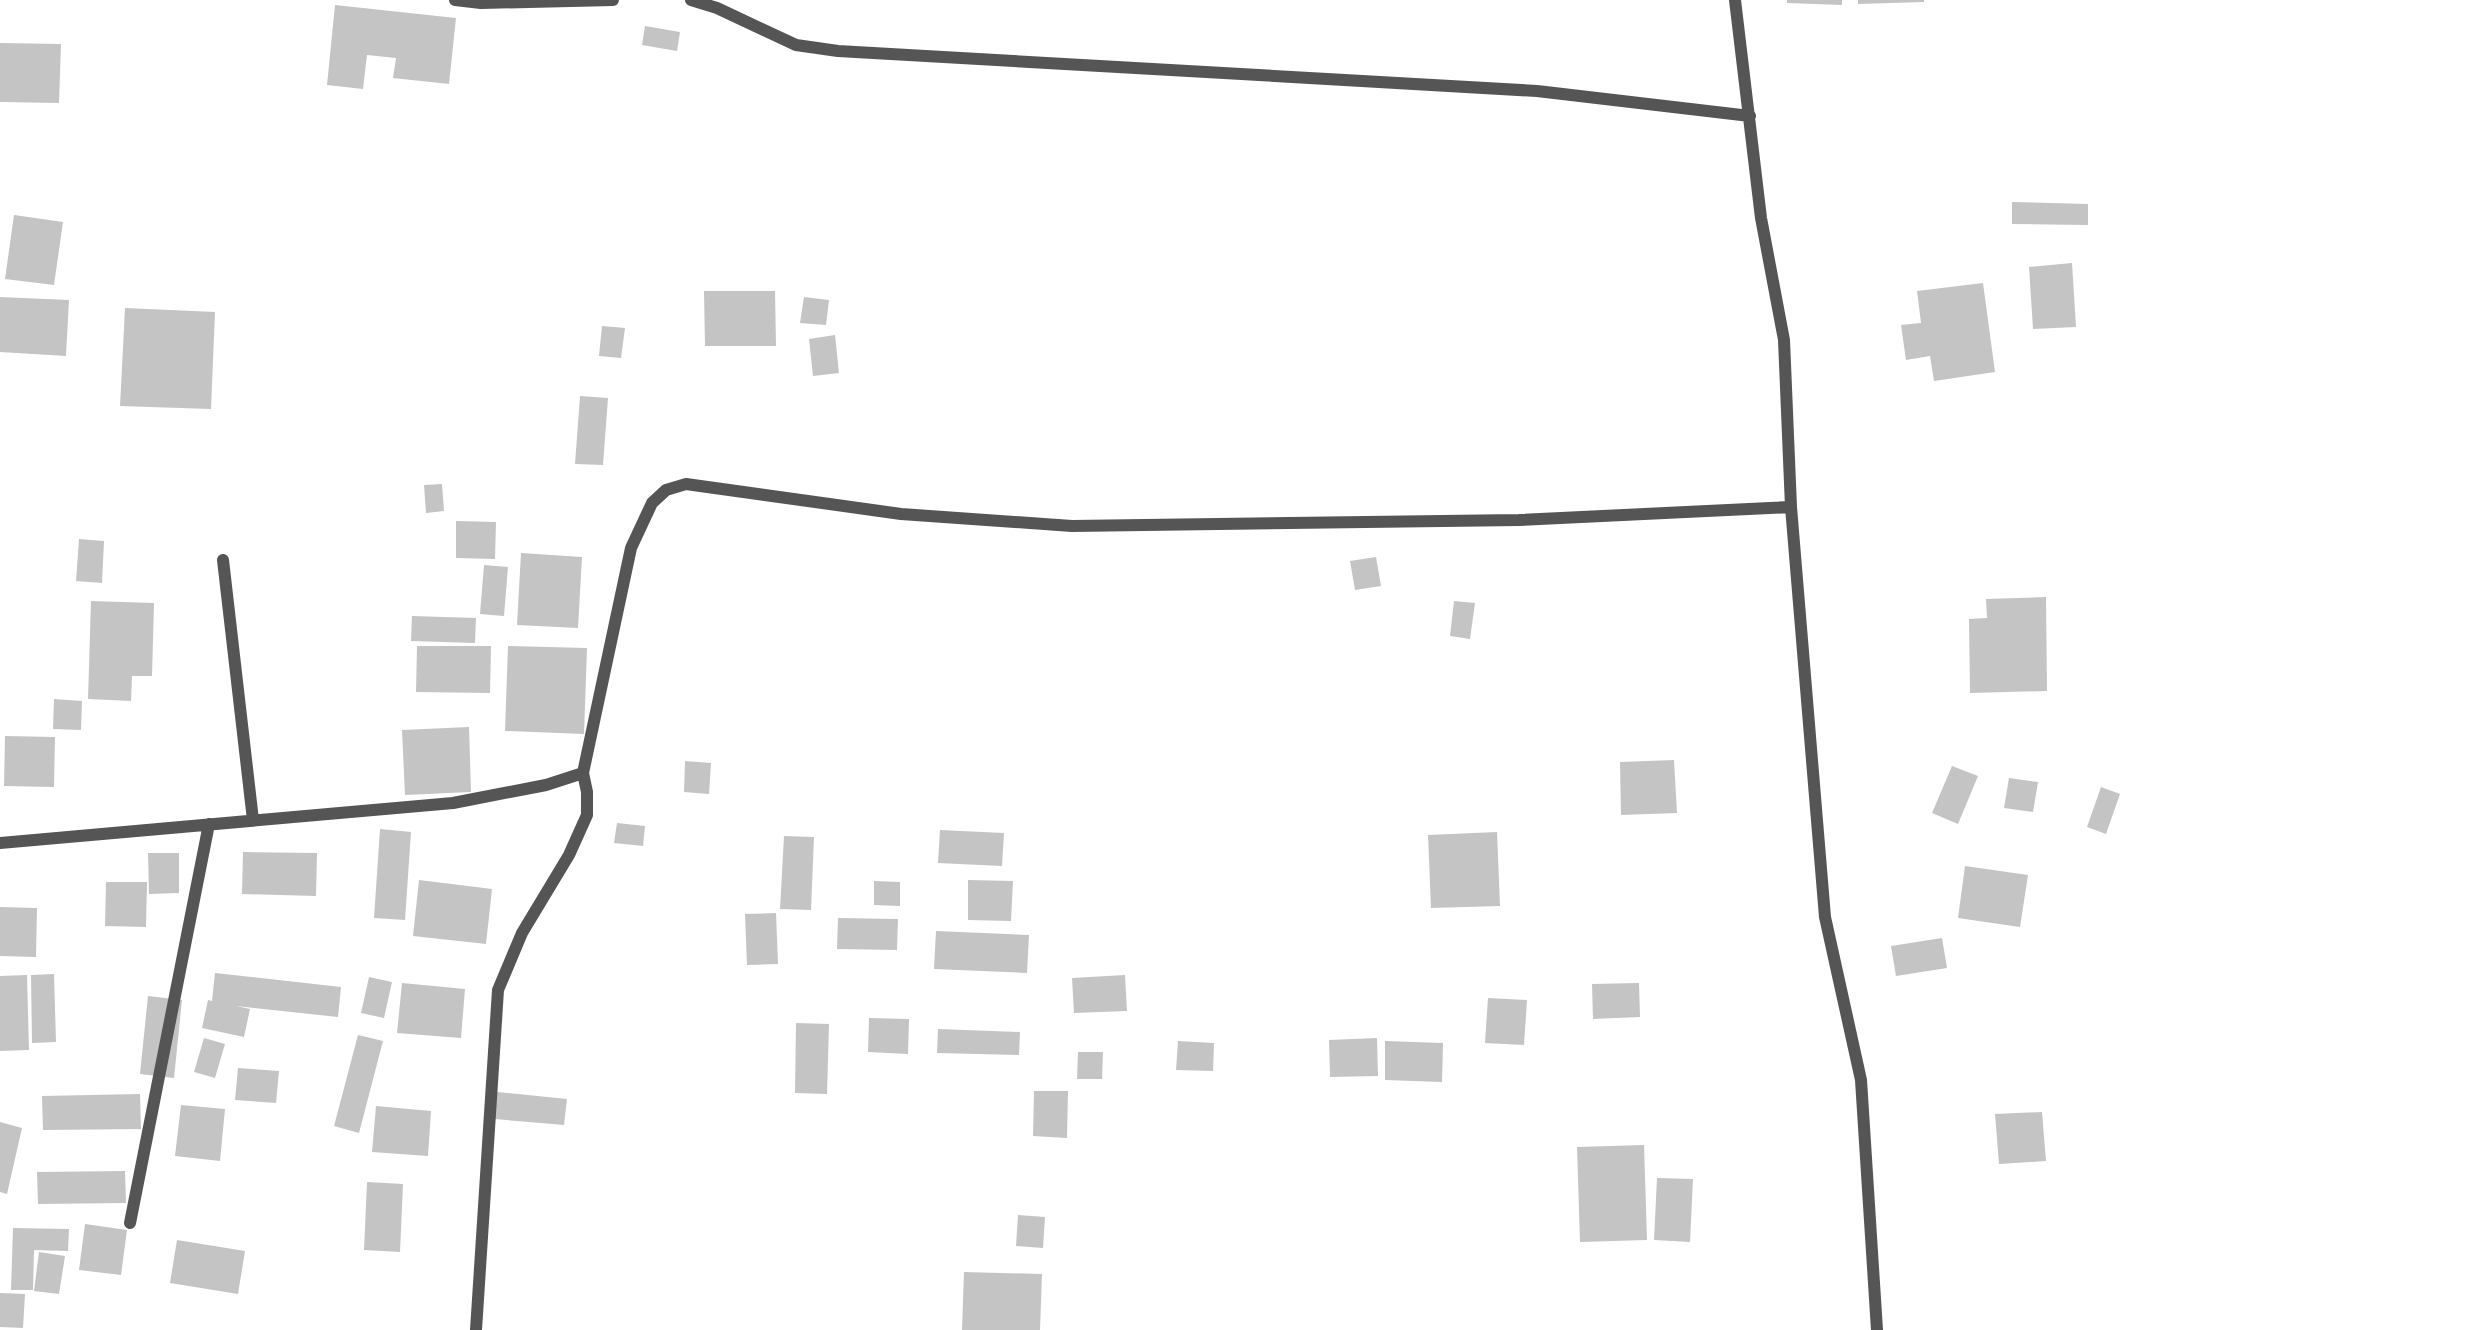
<svg xmlns="http://www.w3.org/2000/svg" width="2491" height="1330" font-family="'PT Sans Narrow',sans-serif">
<style>
.building{fill:#c4c4c4}
.lines{fill:none;stroke-linecap:round;stroke-linejoin:round}
.street{stroke:#555;stroke-width:12}
</style>
<rect width="100%" height="100%" fill="#fff"/>
<!-- building -->
<path class="building" d="M1787 0H1842V5L1787 3Z
M1858 0H1924V2L1858 4Z
M335 5 456 18 449 84 393 78 396 58 367 55 363 89 327 85Z
M645 26 680 32 677 51 642 45Z
M0 43 61 44 59 103 0 102Z
M2012 202 2088 204V225L2012 224Z
M14 215 63 222 54 285 5 279Z
M2072 263 2076 327 2033 329 2029 267Z
M1983 283 1995 372 1934 381 1930 356 1906 360 1901 325 1921 323 1917 291Z
M704 291H775L776 346H705Z
M0 297 69 300 66 356 0 352Z
M804 297 829 300 826 325 800 323Z
M125 308 215 312 211 409 120 406Z
M602 326 625 328 621 358 599 356Z
M835 335 839 373 813 376 809 339Z
M580 396 608 398 603 465 575 464Z
M442 484 444 511 426 513 424 485Z
M456 521 496 522 495 559 456 558Z
M79 539 104 541 102 583 76 581Z
M521 553 582 557 578 628 517 625Z
M1376 557 1381 586 1355 590 1350 561Z
M484 565 508 567 504 616 480 614Z
M2046 597 2047 691 1970 693 1969 619 1987 618 1986 599Z
M91 601 154 603 152 676H132L131 701 88 699Z
M1454 601 1475 603 1470 639 1450 636Z
M412 616 476 618 475 643 411 641Z
M417 646H491L490 693 416 692Z
M508 646 587 648 584 734 505 731Z
M54 699 82 701 81 730 53 729Z
M469 727 471 792 405 795 402 730Z
M5 736 55 737 54 787 4 786Z
M1674 760 1677 813 1621 815 1620 762Z
M685 761 711 763 709 794 684 792Z
M1952 766 1978 776 1958 824 1932 813Z
M2009 778 2038 782 2033 812 2004 808Z
M2101 787 2120 794 2106 834 2087 827Z
M617 823 645 826 643 846 614 843Z
M380 829 411 832 405 920 374 918Z
M940 830 1004 833 1002 866 938 863Z
M1497 832 1500 906 1431 908 1428 835Z
M784 836 814 837 811 910 780 909Z
M243 852 317 853 316 896 242 894Z
M148 853H179V893L149 894Z
M1965 866 2028 875 2020 927 1958 918Z
M419 880 492 889 486 944 413 936Z
M968 880 1013 881 1011 921 968 920Z
M874 881 900 882V906L874 905Z
M106 882H147L146 927 105 926Z
M0 907 37 908 36 957 0 956Z
M776 913 778 964 747 965 745 914Z
M838 918 898 919 897 950 837 949Z
M936 931 1029 935 1027 973 934 969Z
M1942 938 1947 968 1896 976 1891 946Z
M215 973 341 987 338 1017 236 1006 250 1009 244 1037 202 1028 208 1000 212 1001Z
M54 974 56 1042 32 1043 31 975Z
M27 975 29 1050 0 1051V976Z
M1125 975 1127 1011 1074 1013 1072 978Z
M369 977 392 982 384 1018 361 1013Z
M402 983 465 989 461 1038 397 1033Z
M1639 983 1640 1017 1593 1019 1592 984Z
M148 996 182 1000 174 1078 140 1074Z
M1488 998 1527 1000 1524 1045 1485 1043Z
M869 1018 909 1019 908 1054 868 1052Z
M796 1023 829 1024 827 1094 795 1093Z
M938 1029 1020 1032 1019 1055 937 1053Z
M358 1035 383 1041 359 1133 334 1126Z
M204 1038 225 1044 215 1078 194 1072Z
M1377 1038 1378 1076 1330 1077 1329 1040Z
M1178 1041 1214 1043 1213 1071 1176 1070Z
M1385 1041 1443 1043 1442 1082 1385 1080Z
M1078 1052H1103L1102 1079H1077Z
M238 1068 279 1071 276 1103 235 1100Z
M1034 1091H1068L1067 1138 1033 1136Z
M497 1092 567 1099 564 1125 494 1119Z
M140 1094 141 1129 43 1130 42 1096Z
M181 1105 225 1109 220 1161 175 1156Z
M376 1106 431 1111 428 1156 372 1152Z
M2042 1112 2046 1161 1999 1164 1995 1114Z
M0 1122 22 1128 7 1194 0 1192Z
M1644 1145 1647 1240 1580 1242 1577 1147Z
M125 1171 126 1203 38 1204 37 1172Z
M1657 1178 1693 1179 1690 1242 1654 1240Z
M367 1182 403 1184 400 1252 364 1250Z
M1018 1215 1045 1217 1043 1248 1016 1246Z
M85 1224 127 1230 121 1275 79 1270Z
M13 1228 69 1229 68 1251 34 1250 33 1290H11Z
M177 1240 245 1251 238 1294 170 1283Z
M39 1252 65 1256 59 1294 34 1291Z
M964 1272 1042 1274 1040 1330H962Z
M0 1293 25 1294 23 1328 0 1327Z"/>
<g class="lines">
<!-- street -->
<path class="street" d="M455 0 481 3 613 0
M691 0 717 8 796 45 838 51 1537 91 1750 116
M1735 0 1761 218 1784 340 1791 507 1825 917 1861 1080 1877 1330
M223 560 253 820
M0 843 453 803 546 785 583 773
M130 1223 209 824
M476 1330 498 990 522 933 569 855 587 815V792L583 773 631 548 652 503 666 490 686 484 901 514 1072 526 1519 520 1791 507"/>
</g>
</svg>
